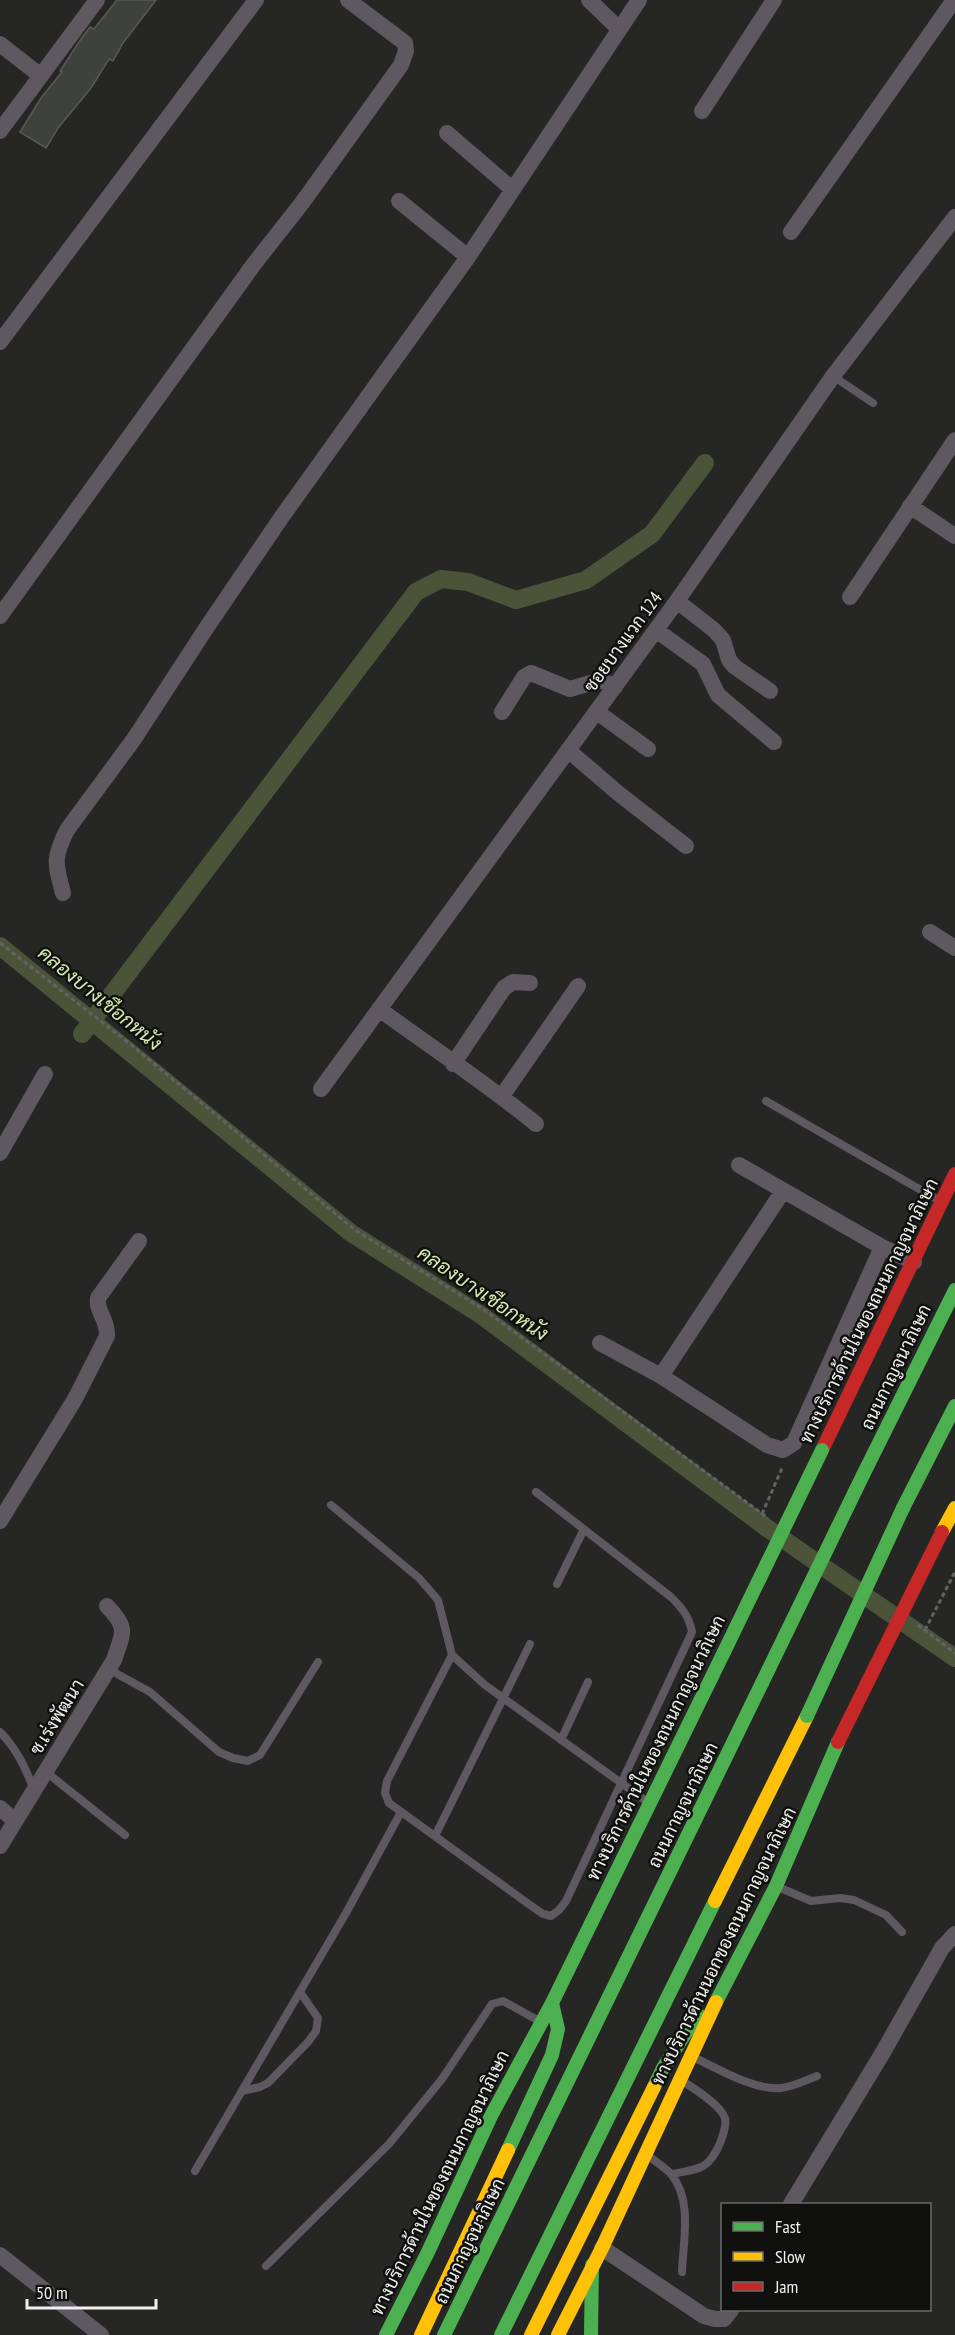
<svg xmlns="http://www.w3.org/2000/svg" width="955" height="2335" font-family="'PT Sans Narrow',Sarabun,sans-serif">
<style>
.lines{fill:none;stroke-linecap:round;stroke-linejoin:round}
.canal{stroke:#4b5439;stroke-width:18}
.building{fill:#3f413f;stroke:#585856;stroke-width:1.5}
.path{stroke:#656266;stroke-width:3;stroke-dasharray:4.5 3;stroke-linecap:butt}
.lane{stroke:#5e5860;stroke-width:8}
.street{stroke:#5e5860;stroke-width:16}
.fast{stroke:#4caf50;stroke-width:14}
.slow{stroke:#ffc107;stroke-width:14}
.jam{stroke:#c62828;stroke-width:14}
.fast-bridge{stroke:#4caf50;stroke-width:14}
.jam-bridge{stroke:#c62828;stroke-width:14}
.labels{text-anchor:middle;stroke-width:5;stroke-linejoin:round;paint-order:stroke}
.street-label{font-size:18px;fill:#f1f2ef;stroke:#10110f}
.water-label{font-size:20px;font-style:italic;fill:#d6ebb1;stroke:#10110f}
</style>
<rect width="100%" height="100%" fill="#262725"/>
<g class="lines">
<!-- canal -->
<path class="canal" d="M0 946 351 1233 481 1315 767 1528 955 1658
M82 1034 416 592 441 579 468 582 516 600 586 580 652 534 705 463"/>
</g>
<!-- building -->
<path class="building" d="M117 0H156L123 43 113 61 109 59 91 88 58 128 46 148 20 132 41 98 62 72 60 71 81 39 90 27 94 29Z"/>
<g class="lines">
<!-- path -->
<path class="path" d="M0 943 129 1043 355 1230 483 1309 768 1518
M762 1514 783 1466
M918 1625 955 1653
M925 1630 955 1572"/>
<!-- lane -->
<path class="lane" d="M833 376 873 403
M766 1101 940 1201
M331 1505 419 1578 438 1600 452 1655 485 1685 649 1803
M557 1584 584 1529
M452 1655 387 1781 385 1793 389 1803 530 1905 543 1914 551 1916 559 1910 566 1901 692 1632C689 1616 682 1608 671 1597L536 1492
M110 1670 150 1692 219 1752 233 1758 248 1761 260 1755 318 1662
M0 1732C17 1749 25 1767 34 1790
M561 1740 588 1682
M46 1772 125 1835
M435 1836 530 1644
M778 1887 811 1901 840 1898 854 1900 886 1915 902 1932
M691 2056C715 2067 754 2091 781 2088 793 2087 806 2080 817 2076
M242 2091 260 2087 268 2083 308 2042 316 2031 318 2018 300 1992
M645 2153C653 2160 665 2167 671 2174 693 2200 683 2242 682 2272
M195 2171 346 1913 401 1812
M671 2174C700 2169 709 2170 721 2141 723 2134 727 2125 725 2118 720 2104 692 2087 679 2079
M266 2266 389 2144 442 2079 492 2004 503 2001 541 2022"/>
<!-- street -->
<path class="street" d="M589 0 619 29
M0 44 41 76
M702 111 774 0
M0 131 97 0
M447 133 512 189
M399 201 468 257
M791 232 954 0
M0 342 256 0
M910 506 955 536
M850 597 955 440
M677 601 714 630 723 640 729 660 735 667 770 691
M0 616 254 264 302 203 401 65 406 51 405 43 348 0
M656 630 703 664 718 695 774 742
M502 712 524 677 531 673 570 689 601 680 615 687
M597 712 648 749
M568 750 618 793 686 846
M63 893C55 863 53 858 67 830L134 739 205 630 281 518 468 257 639 0
M930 932 955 948
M379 1009C431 1047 486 1083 536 1124
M453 1064 504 988 513 982 530 983
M321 1089 677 601 833 376 955 217
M502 1096 578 986
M0 1153 45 1074
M739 1165 882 1247
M600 1343 661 1376 767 1445 783 1450 794 1443 882 1247 914 1262
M661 1376 783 1191
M0 1521 75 1399 107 1336C108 1318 96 1313 98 1298L139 1241
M0 1808 15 1821
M0 1846 114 1660C123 1632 129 1629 107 1606
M791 2204 882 2054 942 1948 955 1934
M602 2248 704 2316 715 2319H724L731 2310
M0 2255 101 2335"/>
<!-- fast -->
<path class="fast" d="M863 1475 955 1290
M903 1508 955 1406
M716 2002 776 1886 838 1742
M654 2087 663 2068 698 2014
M508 2150 552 2055 558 2029 552 2003
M386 2335 428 2252 491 2116 552 2003 724 1652
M444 2335 762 1683
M501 2335 715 1901
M591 2335 592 2265"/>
<!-- slow -->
<path class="slow" d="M942 1532 955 1508
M715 1901 807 1716
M421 2335 508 2150
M531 2335 654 2087
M558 2335 602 2248 716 2002"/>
<!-- jam -->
<path class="jam" d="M822 1450 955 1174"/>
<!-- fast-bridge -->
<path class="fast-bridge" d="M724 1652 822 1450
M762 1683 863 1475
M807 1716 903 1508"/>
<!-- jam-bridge -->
<path class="jam-bridge" d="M838 1742 942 1532"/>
</g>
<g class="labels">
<!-- street labels -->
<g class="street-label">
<text transform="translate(623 642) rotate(-54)" y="6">ซอยบางแวก 124</text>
<text transform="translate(869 1311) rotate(-64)" y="6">ทางบริการด้านในของถนนกาญจนาภิเษก</text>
<text transform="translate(896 1367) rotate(-64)" y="6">ถนนกาญจนาภิเษก</text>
<text transform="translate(57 1717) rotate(-58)" y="6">ซ.เร่งพัฒนา</text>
<text transform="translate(656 1748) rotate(-64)" y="6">ทางบริการด้านในของถนนกาญจนาภิเษก</text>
<text transform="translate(683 1805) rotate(-64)" y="6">ถนนกาญจนาภิเษก</text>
<text transform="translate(724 1946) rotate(-64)" y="6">ทางบริการด้านนอกของถนนกาญจนาภิเษก</text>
<text transform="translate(440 2183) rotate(-64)" y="6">ทางบริการด้านในของถนนกาญจนาภิเษก</text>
<text transform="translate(470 2241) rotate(-64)" y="6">ถนนกาญจนาภิเษก</text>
</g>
<!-- water labels -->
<g class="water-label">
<text transform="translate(100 998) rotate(39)" y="7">คลองบางเชือกหนัง</text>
<text transform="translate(483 1293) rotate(34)" y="7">คลองบางเชือกหนัง</text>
</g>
</g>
<!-- legend -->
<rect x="721" y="2203" width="210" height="108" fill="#10110f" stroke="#6a6b69" stroke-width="1.5"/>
<rect x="733" y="2222" width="30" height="9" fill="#4caf50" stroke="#6a6b69" stroke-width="1.5"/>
<text x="775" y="2233" font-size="18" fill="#f1f2ef">Fast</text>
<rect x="733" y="2252" width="30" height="9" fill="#ffc107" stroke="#6a6b69" stroke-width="1.5"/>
<text x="775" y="2263" font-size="18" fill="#f1f2ef">Slow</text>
<rect x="733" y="2282" width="30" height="9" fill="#c62828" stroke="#6a6b69" stroke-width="1.5"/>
<text x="775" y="2293" font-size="18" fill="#f1f2ef">Jam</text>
<!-- scale -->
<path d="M27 2299v9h129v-9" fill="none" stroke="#f1f2ef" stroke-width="3"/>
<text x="36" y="2299" font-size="18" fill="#f1f2ef" stroke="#10110f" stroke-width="4.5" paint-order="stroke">50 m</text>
</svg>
